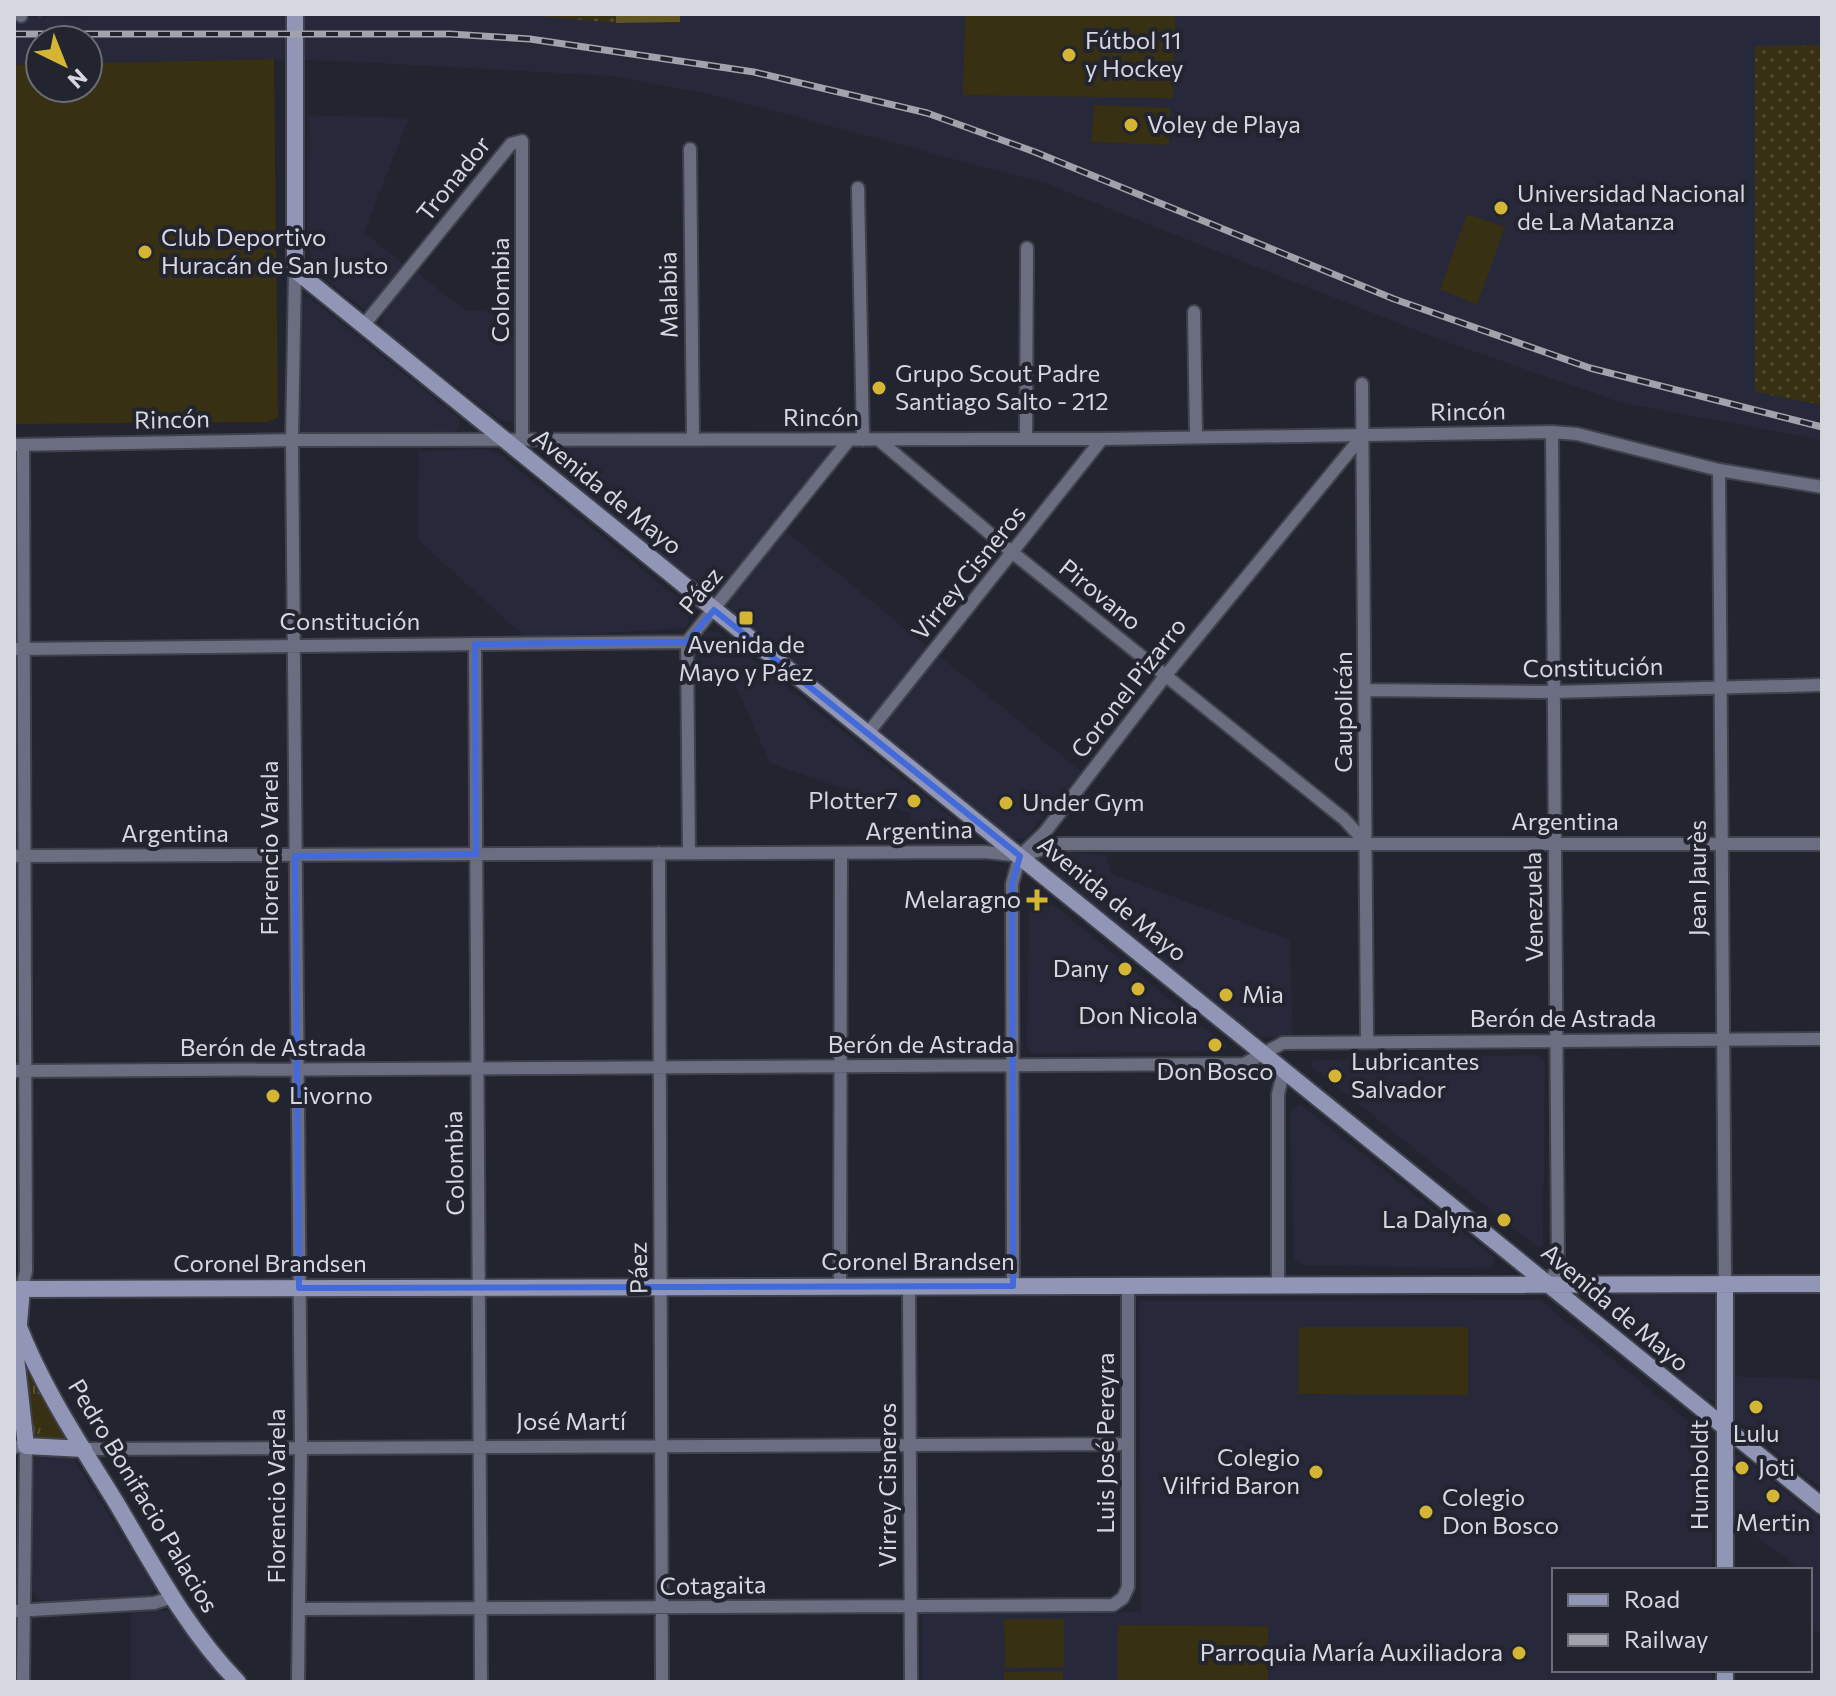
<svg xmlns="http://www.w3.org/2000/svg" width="1836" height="1696" font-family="Commissioner,sans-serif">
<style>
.built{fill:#27283a}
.industrial{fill:url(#industrial-grid)}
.grass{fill:url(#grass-dots)}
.park{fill:url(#park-tufts)}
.garden{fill:#383012}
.water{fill:#615423}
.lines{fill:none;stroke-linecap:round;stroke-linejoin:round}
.street-casing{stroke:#3f414b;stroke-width:16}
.secondary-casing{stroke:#3f414b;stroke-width:20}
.street{stroke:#6b6d81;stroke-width:12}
.secondary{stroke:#9296b6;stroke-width:16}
.rail-casing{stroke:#a1a3ac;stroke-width:7}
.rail{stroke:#22242f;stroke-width:4;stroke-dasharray:12;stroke-linecap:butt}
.marked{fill:none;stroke:#426ada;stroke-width:6;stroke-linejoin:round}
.poi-dot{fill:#d5b534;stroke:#22242f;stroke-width:3}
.labels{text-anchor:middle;stroke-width:8;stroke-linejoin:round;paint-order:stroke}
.poi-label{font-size:24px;fill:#d6d8e0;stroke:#22242f;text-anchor:start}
.street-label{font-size:24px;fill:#d6d8e0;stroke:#22242f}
</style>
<defs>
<pattern id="industrial-grid" width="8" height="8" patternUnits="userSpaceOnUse" patternTransform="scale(2)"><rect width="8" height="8" fill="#27283a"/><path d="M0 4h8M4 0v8" fill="none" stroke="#464656"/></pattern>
<pattern id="grass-dots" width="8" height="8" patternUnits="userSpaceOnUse" patternTransform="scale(2)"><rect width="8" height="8" fill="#383012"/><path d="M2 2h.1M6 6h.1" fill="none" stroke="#544d34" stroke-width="1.8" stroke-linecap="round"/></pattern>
<pattern id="park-tufts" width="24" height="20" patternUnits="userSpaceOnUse" patternTransform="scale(2)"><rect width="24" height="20" fill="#383012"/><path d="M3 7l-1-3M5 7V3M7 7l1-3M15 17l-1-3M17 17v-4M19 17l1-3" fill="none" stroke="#544d34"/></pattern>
</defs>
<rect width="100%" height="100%" fill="#22242f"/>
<!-- built -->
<path class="built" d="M181 14H1822V45L1755 47V392L1822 405V440L1622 403 1438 339 1047 184 709 94 610 76 376 63 274 59 88 63V40H40V64L14 65V18Z
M308 115 409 118 364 232 405 266 365 311 320 275 307 245Z
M415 271 466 311 519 308V416L513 423 499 419 382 329 383 314Z
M303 298H310L460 419 459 429 451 434 301 433 298 427 300 304Z
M832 439 840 444 778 525 1082 772 1024 839H1013L553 467 546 454 559 447Z
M487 449 498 453 687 605 690 612 686 628 526 638 418 540 419 451Z
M708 631 718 632 971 833 975 841 968 845H911L910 813 770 763 730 673H693V648Z
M1062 851 1106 855 1112 874 1290 940 1293 1037H1261L1253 1033 1056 873 1052 864Z
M1037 891 1226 1046 1222 1051 1033 1054 1027 1047 1029 903Z
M1538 1055 1545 1060 1543 1246 1538 1248 1311 1066 1314 1060Z
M1300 1104 1495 1258 1491 1269 1302 1265 1294 1259 1290 1114Z
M1714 1290 1719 1392 1713 1400 1704 1398 1586 1300 1590 1292Z
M1540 1300 1698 1429 1712 1454V1570H1554V1670H1712V1682H922V1613L1141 1612 1139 1301Z
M1730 1376 1822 1379V1489L1733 1417Z
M48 1450 67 1453 74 1459 155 1588 149 1597 49 1604 38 1599 33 1591V1471L36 1457Z
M1738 1454 1822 1521V1637L1810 1627V1570H1790L1794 1565 1754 1534 1730 1531 1732 1460Z
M131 1609 172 1611 228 1682H131Z"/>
<!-- industrial -->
<path class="industrial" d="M27 14H181L27 17Z"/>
<!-- grass -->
<path class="grass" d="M513 14H616V23Z
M1822 45V405L1755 392V46Z"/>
<!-- park -->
<path class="park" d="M31 1373 69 1439H39L30 1433 23 1380Z"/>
<!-- garden -->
<path class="garden" d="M965 14H1175L1173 98 963 95Z
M274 59 278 417 268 422 14 424V65L40 64V88H88V63Z
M1094 105 1170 108 1169 145 1091 142Z
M1467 214 1505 227 1477 305 1440 289Z
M1299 1327H1468V1395L1298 1394Z
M1004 1619H1064V1667L1005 1668Z
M1118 1625 1268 1626V1682H1118Z
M1063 1671V1682H1004V1672Z"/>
<!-- water -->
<path class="water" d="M616 14H680V22L616 23Z"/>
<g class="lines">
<defs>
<path id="street" d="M21 14V16
M690 149 693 439
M858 188 863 440
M295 270 292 440 301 1447 298 1682
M1194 312 1196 436
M363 326 511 144 522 141V440
M1362 384 1367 1040
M1026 439 1027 248
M880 441 1013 553 1344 819 1366 843
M14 445 292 440 1102 439 1552 432 1577 434 1719 470 1822 487
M1719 470 1725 1284
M475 644 481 1682
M14 649 687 642
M1366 690 1553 692 1822 685
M868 733 1102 439
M689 852 687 642 849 440
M659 853 662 1682
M14 856 985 852 1020 856 1060 844H1822
M14 1071 1244 1064 1283 1043 1822 1039
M1278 1283V1094L1284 1070
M1550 1284 1558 1265 1552 432
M840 1286 841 854
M1013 1286 1012 884 1020 856 1045 832 1166 675 1363 435
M909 1287 911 1682
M22 1289 26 1271 23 445
M14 1447 26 1446 23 1682
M84 1449 1128 1444
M300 1609 1113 1605 1123 1598 1128 1587V1286
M14 1611 154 1603 173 1597"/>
<path id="secondary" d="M295 14V270L1822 1506
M14 1289 1822 1284
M22 1289 16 1357 26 1446 84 1449
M19 1327C43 1389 82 1447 117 1504 153 1565 188 1631 238 1682
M1725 1570V1284
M1725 1670V1682"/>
</defs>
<!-- street casing -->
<use href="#street" class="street-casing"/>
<!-- secondary casing -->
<use href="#secondary" class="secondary-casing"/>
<!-- street -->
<use href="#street" class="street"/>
<!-- secondary -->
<use href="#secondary" class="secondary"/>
<defs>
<path id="rail" d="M14 34H450L530 39 754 72 927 113 1035 152 1394 299 1590 368 1822 427"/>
</defs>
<!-- rail casing -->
<use href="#rail" class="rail-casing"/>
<!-- rail -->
<use href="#rail" class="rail"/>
</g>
<!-- marked area -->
<path class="marked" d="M714 610 1020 856 1012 884 1013 1286 299 1288 295 856 476 854 475 644 687 642Z"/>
<!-- markers -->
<g class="poi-dot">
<circle cx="1069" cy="55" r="8"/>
<circle cx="1131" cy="125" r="8"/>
<circle cx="1501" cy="208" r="8"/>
<circle cx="145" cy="252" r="8"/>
<circle cx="879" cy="388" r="8"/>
<rect x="738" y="610" width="16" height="16" rx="4"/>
<circle cx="914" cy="801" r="8"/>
<circle cx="1006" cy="803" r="8"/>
<path d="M1033 888h8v8h8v8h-8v8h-8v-8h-8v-8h8z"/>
<circle cx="1125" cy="969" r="8"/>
<circle cx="1138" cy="989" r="8"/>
<circle cx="1226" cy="995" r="8"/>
<circle cx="1215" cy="1045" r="8"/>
<circle cx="1335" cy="1076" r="8"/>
<circle cx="273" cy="1096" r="8"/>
<circle cx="1504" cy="1220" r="8"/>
<circle cx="1756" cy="1407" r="8"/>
<circle cx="1742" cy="1468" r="8"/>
<circle cx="1316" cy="1472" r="8"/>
<circle cx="1773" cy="1496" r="8"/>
<circle cx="1426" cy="1512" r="8"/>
<circle cx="1519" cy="1653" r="8"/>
</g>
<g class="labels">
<!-- poi labels -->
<g class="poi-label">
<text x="1085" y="49">Fútbol 11<tspan x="1085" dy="28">y Hockey</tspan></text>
<text x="1147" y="133">Voley de Playa</text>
<text x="1517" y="202">Universidad Nacional<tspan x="1517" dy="28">de La Matanza</tspan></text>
<text x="161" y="246">Club Deportivo<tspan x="161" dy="28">Huracán de San Justo</tspan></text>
<text x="895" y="382">Grupo Scout Padre<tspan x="895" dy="28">Santiago Salto - 212</tspan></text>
<text x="746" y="653" text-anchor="middle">Avenida de<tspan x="746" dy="28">Mayo y Páez</tspan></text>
<text x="898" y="809" text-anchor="end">Plotter7</text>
<text x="1022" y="811">Under Gym</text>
<text x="1021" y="908" text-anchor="end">Melaragno</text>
<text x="1109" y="977" text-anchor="end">Dany</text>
<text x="1242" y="1003">Mia</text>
<text x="1138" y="1024" text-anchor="middle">Don Nicola</text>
<text x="1351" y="1070">Lubricantes<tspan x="1351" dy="28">Salvador</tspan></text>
<text x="1215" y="1080" text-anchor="middle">Don Bosco</text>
<text x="289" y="1104">Livorno</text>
<text x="1488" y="1228" text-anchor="end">La Dalyna</text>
<text x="1756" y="1442" text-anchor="middle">Lulu</text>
<text x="1300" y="1466" text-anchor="end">Colegio<tspan x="1300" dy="28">Vilfrid Baron</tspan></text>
<text x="1758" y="1476">Joti</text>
<text x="1442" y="1506">Colegio<tspan x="1442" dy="28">Don Bosco</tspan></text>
<text x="1773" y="1531" text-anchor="middle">Mertin</text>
<text x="1503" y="1661" text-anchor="end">Parroquia María Auxiliadora</text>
</g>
<!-- street labels -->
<g class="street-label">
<text transform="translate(454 179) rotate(-51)" y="8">Tronador</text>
<text transform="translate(501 290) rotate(-90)" y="8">Colombia</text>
<text transform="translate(669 295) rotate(-91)" y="8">Malabia</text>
<text transform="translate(1468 412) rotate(-1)" y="8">Rincón</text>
<text x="821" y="426">Rincón</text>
<text transform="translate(172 420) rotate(-1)" y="8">Rincón</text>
<text transform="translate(607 492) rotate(39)" y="8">Avenida de Mayo</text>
<text transform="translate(969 573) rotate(-51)" y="8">Virrey Cisneros</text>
<text transform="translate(701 591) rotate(-50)" y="8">Páez</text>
<text transform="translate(1100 595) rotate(39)" y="8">Pirovano</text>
<text x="350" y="630">Constitución</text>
<text transform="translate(1593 668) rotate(-1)" y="8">Constitución</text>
<text transform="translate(1129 688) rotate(-52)" y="8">Coronel Pizarro</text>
<text transform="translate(1344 712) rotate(-90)" y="8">Caupolicán</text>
<text x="1565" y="830">Argentina</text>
<text transform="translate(919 831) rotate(-1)" y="8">Argentina</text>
<text x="175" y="842">Argentina</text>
<text transform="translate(270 848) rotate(-90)" y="8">Florencio Varela</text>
<text transform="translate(1698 878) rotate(-90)" y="8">Jean Jaurès</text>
<text transform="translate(1112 899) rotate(39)" y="8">Avenida de Mayo</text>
<text transform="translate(1534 907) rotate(-91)" y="8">Venezuela</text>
<text x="1563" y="1027">Berón de Astrada</text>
<text x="921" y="1053">Berón de Astrada</text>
<text x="273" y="1056">Berón de Astrada</text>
<text transform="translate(455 1163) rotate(-91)" y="8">Colombia</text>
<text x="918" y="1270">Coronel Brandsen</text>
<text x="270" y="1272">Coronel Brandsen</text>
<text transform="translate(639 1268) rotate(-91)" y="8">Páez</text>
<text transform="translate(1615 1308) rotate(40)" y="8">Avenida de Mayo</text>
<text x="571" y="1430">José Martí</text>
<text transform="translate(1106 1443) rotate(-90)" y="8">Luis José Pereyra</text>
<text transform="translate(1700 1475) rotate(-90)" y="8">Humboldt</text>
<text transform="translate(888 1485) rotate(-90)" y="8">Virrey Cisneros</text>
<text transform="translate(143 1496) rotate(59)" y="8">Pedro Bonifacio Palacios</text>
<text transform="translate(277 1496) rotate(-90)" y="8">Florencio Varela</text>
<text transform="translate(713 1586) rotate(-1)" y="8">Cotagaita</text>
</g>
</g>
<!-- border -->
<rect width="1836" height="1696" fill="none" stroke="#d6d8e0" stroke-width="32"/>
<!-- legend -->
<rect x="1552" y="1568" width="260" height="104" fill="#22242f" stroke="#6a6c76" stroke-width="2"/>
<rect x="1568" y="1594" width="40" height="12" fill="#9296b6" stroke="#6a6c76" stroke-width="2"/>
<text x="1624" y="1608" font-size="24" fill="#d6d8e0">Road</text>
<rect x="1568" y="1634" width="40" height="12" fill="#a1a3ac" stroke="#6a6c76" stroke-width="2"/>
<text x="1624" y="1648" font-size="24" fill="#d6d8e0">Railway</text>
<!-- north arrow -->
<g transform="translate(64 64) rotate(137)"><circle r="38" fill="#22242f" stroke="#6a6c76" stroke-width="2"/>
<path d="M0-6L14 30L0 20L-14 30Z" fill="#d5b534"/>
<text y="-12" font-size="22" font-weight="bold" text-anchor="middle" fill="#d6d8e0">N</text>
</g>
</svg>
